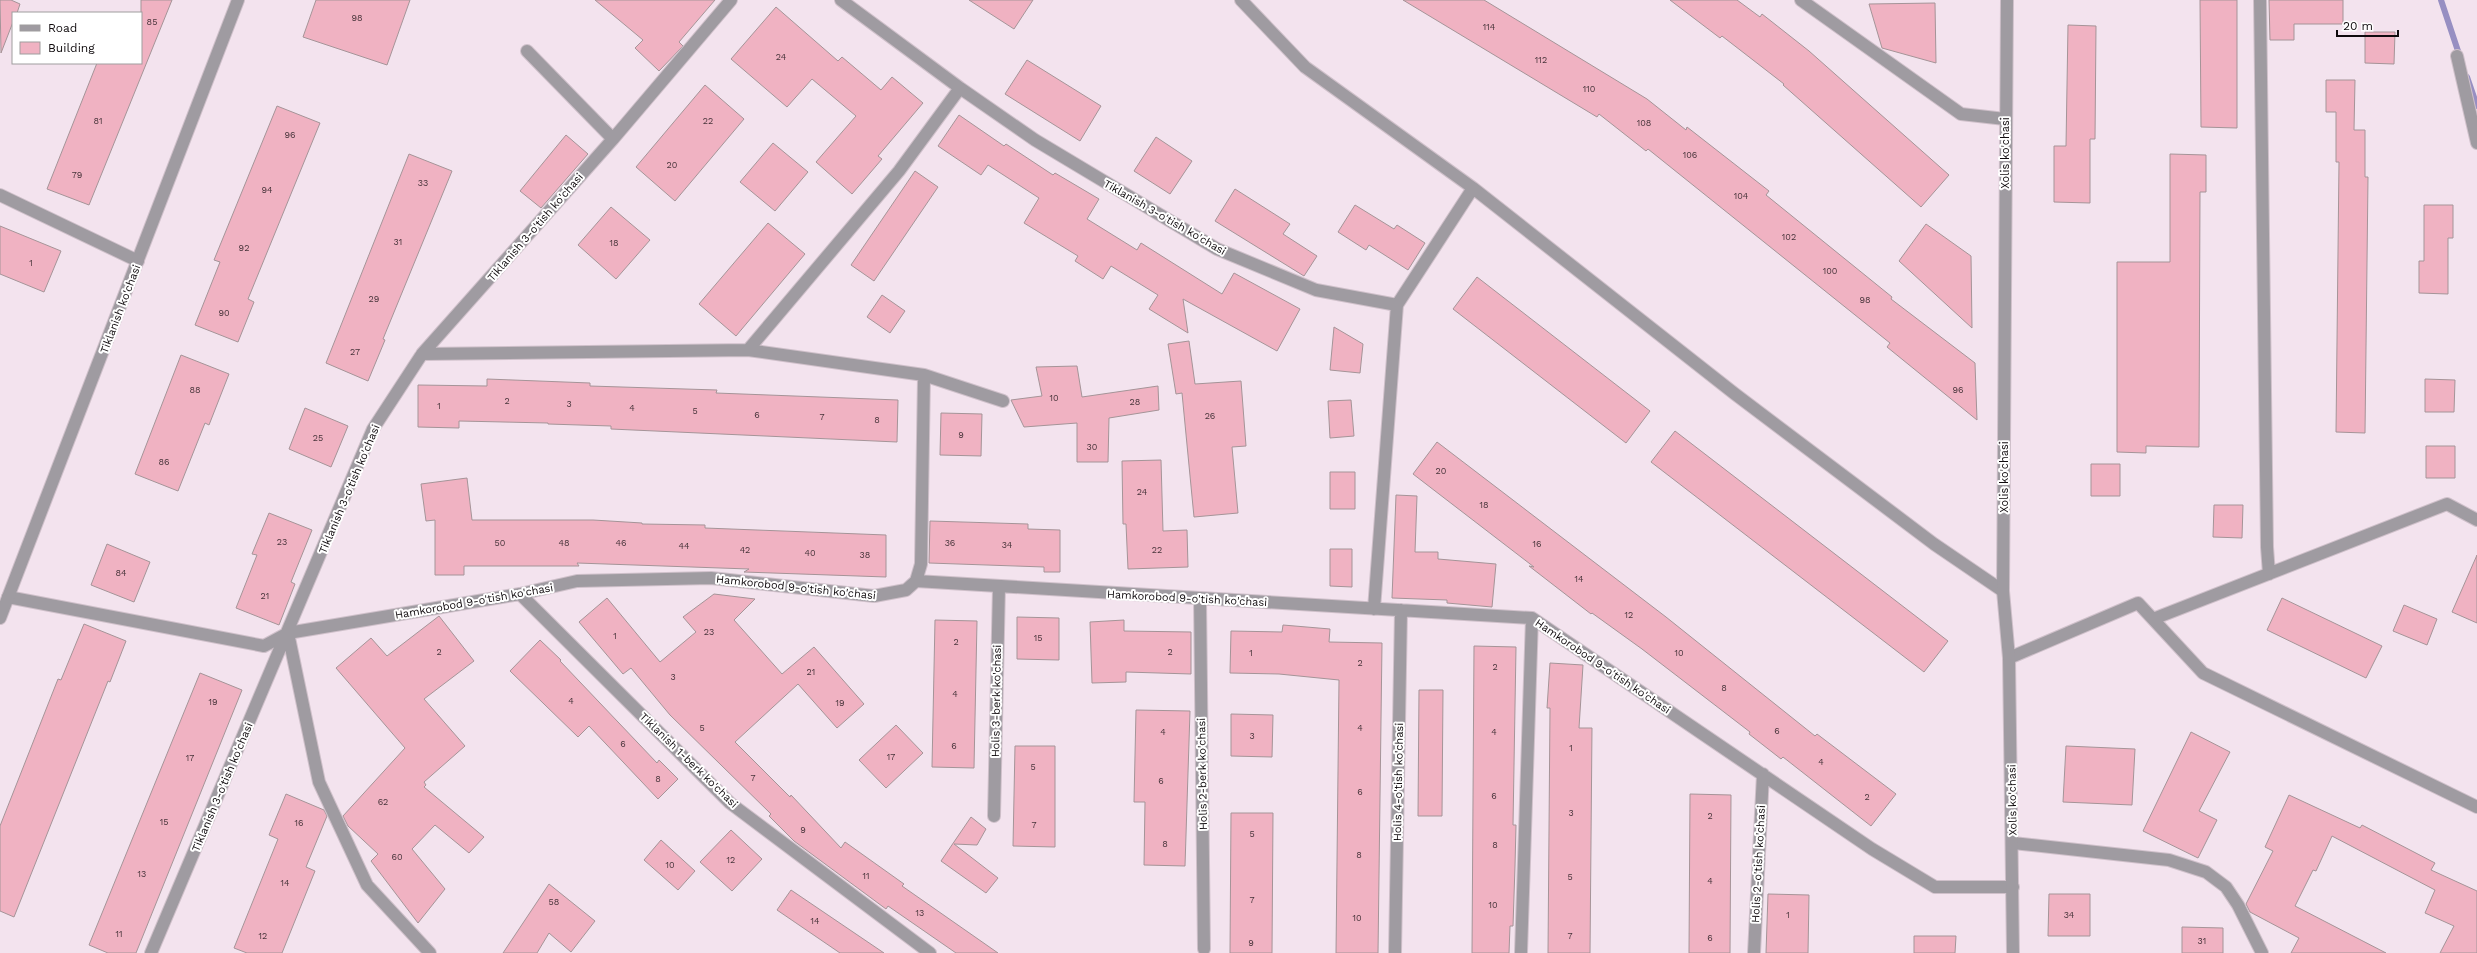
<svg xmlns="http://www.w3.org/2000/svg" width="2477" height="953" font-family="'Work Sans',sans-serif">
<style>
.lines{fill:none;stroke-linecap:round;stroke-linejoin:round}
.stream{stroke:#978fc2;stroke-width:6}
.building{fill:#f0b2c2;stroke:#a59498}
.minor-casing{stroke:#cfc0ca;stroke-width:14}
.tertiary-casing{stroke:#cfc0ca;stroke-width:14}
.minor{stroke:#9f9ba1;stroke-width:12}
.tertiary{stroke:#9f9ba1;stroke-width:12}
.labels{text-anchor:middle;stroke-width:4;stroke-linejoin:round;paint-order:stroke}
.number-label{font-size:9px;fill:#47343a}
.street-label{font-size:11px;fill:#0f0a0d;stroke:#fff}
</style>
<rect width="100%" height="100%" fill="#f3e3ee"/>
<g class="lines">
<!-- stream -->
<path class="stream" d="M2441 0 2460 57
M2467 77 2477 106"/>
</g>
<!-- building -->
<path class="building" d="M0 0H11L20 4 17 13H13V22L1 53Z
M141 0H172L89 205 47 189 97 63H141Z
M316 0H410L387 65 303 37Z
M595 0H715L679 42 683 46 659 71 635 48 643 40Z
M969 0H1033L1014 29Z
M1403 0H1484L1647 99 1686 130 1687 127 1769 191 1766 195 1892 297 1891 299 1975 363 1977 420 1887 347 1890 343 1648 149 1646 151 1599 114 1597 117Z
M1670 0H1737L1760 17 1762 14 1809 51 1949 175 1921 207 1783 85 1784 84 1722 36 1720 38Z
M2200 0H2237V128L2201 127Z
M2269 0H2343V24H2294V40H2270Z
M1935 3 1936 63 1882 48 1869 4Z
M776 7 838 61 842 57 881 90 892 77 923 103 878 156 882 159 852 194 816 162 856 116 812 79 787 107 731 59Z
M2068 25 2096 26 2095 139H2090V203L2054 202V146H2066Z
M2365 32H2395L2394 64 2365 63Z
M1027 60 1101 106 1080 141 1005 94Z
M2326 80H2355L2354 130H2365V177H2368L2365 433 2336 432 2339 162H2336V112H2326Z
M705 85 744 119 675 201 636 167Z
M277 106 320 123 248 299 254 302 238 342 195 325 220 262 214 260Z
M959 115 1004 146 1006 144 1053 175 1055 173 1099 199 1087 219 1137 250 1141 243 1222 294 1234 273 1300 309 1277 351 1183 299 1188 333 1149 309 1158 295 1111 266 1103 279 1075 261 1078 256 1024 223 1039 198 988 165 981 175 938 146Z
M566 135 588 154 541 208 520 191Z
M1156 137 1192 161 1170 194 1134 171Z
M773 143 808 172 775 211 740 182Z
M409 154 452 171 383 339 385 340 368 381 326 363Z
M2170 154 2206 155V192H2200L2199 447 2146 446V453L2117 452V262H2170Z
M915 171 938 187 874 281 851 265Z
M1235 189 1290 224 1283 234 1317 256 1304 276 1215 221Z
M1355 205 1394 229 1397 225 1425 243 1408 270 1369 245 1366 250 1338 232Z
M2424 205H2453V238H2448V294L2419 293V261H2424Z
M611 207 650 240 616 279 578 245Z
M768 223 805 254 736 336 699 304Z
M1926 224 1971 256 1972 328 1899 261Z
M0 226 61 251 44 292 0 274Z
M1477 277 1650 411 1626 443 1453 309Z
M882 295 905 311 890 333 867 317Z
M1334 327 1363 344 1360 373 1330 370Z
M1189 341 1195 384 1241 381 1246 446 1232 447 1238 513 1194 517 1182 393 1176 394 1168 344Z
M181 355 229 374 209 425 205 423 178 491 135 474Z
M1077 366 1082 397 1158 386 1159 410 1109 418 1108 462H1077V423L1024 427 1011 400 1042 396 1036 367Z
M487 379 590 383V386L717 390 716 393 898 400 897 442 611 429V426L548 424V423L459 421V428L418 427V385L487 386Z
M2425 379 2455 380 2454 412H2425Z
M1351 400 1354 436 1330 438 1328 401Z
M305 408 348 426 331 467 289 449Z
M941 413 982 414 981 456 940 455Z
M1675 431 1948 641 1924 672 1651 462Z
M1437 442 1666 617 1815 736 1817 734 1896 794 1871 826 1783 757 1781 759 1749 734 1750 732 1642 649 1592 613 1591 614 1529 566 1534 567 1413 474Z
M2426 446H2455V478H2426Z
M1161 460 1163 531 1187 530 1188 567 1128 569 1126 524H1123L1122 461Z
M2091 464H2120V496H2091Z
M1330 472H1355V509H1330Z
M467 478 472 520H593L642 523V524L705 525V528L886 535V577L744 572 749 569 577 563 579 566H464V575H435V520L426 521 421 484Z
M1396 495 1417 496 1415 552H1438V559L1496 564 1492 607 1447 603V600L1392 598Z
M2214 505H2243L2242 538 2213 537Z
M269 513 312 530 291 582 295 584 279 625 236 608 257 555 252 554Z
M930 521 1028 524V529L1060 530V572H1044V567L929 563Z
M107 544 150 562 134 602 91 585Z
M1330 549H1352V587L1330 586Z
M2477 555V623L2452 612Z
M714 594 755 599 734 620 782 674 814 647 864 704 837 728 798 684 735 742 790 797 791 795 841 848 845 842 904 884 902 886 998 953H956L888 906 886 909 794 841 769 816 771 814 670 715 631 668 623 674 579 622 607 598 660 662 696 632 683 617Z
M2282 598 2382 646 2366 678 2267 630Z
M2404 605 2437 619 2427 645 2393 631Z
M439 616 474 661 424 699 465 746 424 782 426 785 424 787 484 837 469 853 435 825 412 849 445 889 418 923 371 861 378 854 348 826 343 816 405 748 336 668 371 638 387 656Z
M1017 617 1059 618V660L1017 659Z
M935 620 977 621 974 768 932 767Z
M1124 620V631L1191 632V674L1126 672V682L1092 683 1090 622Z
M84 624 126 641 110 682 108 681 14 917 0 911V826L58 679 61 680Z
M1283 625 1330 629 1329 642 1382 643 1378 953H1336L1339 680 1279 674 1230 673 1231 631 1282 632Z
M540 640 561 660 560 661 657 763 659 760 678 779 658 799 589 726 578 737 510 671Z
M1474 646 1516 647 1513 825H1516L1515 866 1513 926H1510L1509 953H1472Z
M1550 663 1583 665 1579 728H1592L1590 953H1548L1550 708H1547Z
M200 673 242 690 136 953H108L89 945Z
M1419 690H1443L1442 816H1418Z
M1136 710 1190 711 1185 866 1144 865 1145 802H1134Z
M1231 714 1273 715 1272 757 1231 756Z
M896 725 923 753 886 788 859 760Z
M2191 732 2230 752 2199 811 2217 820 2198 858 2143 831Z
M1015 746H1055V847L1013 846Z
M2066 746 2135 749 2132 805 2063 802Z
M286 794 324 810 327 816 306 867 315 871 282 953H247L234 948 278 839 269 835Z
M1690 794 1731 795 1730 953H1689Z
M2289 795 2360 828 2362 825 2435 863 2431 870 2477 891V953H2440L2454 926 2425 913 2435 890 2332 836 2316 871 2313 870 2295 906 2386 953H2291L2299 938 2250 912 2246 904 2273 851 2265 847Z
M1231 813H1273L1272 953H1230Z
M971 817 986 829 977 845 954 844 998 878 986 893 941 861Z
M731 830 762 859 732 891 700 862Z
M661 840 695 871 678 890 644 860Z
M549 884 595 921 571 952 549 933 537 953H503Z
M791 890 884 953H840L777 910Z
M1768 894 1809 895 1808 953H1766Z
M2049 894H2090V936H2048Z
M2182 927 2223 928V953H2182Z
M1914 936H1956L1955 953H1914Z"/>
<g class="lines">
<defs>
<path id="minor" d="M841 0 960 88 1035 140 1217 249 1316 290 1397 305 1473 188
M1241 0 1305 67 1473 188 1735 394 1934 544 2003 591
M1801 0 1961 114 2005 119
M2260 0 2267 547 2269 574
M527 51 613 139
M2457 56 2477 143
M0 195 138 261
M748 350 924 375 1003 401
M422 354 748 350 899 171 960 88
M916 581 921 564 924 375
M520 594 730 803 930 953
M8 597 264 646 288 633 520 594 577 581 711 578 874 596 906 590 916 581 1532 618 1872 849 1935 887H2013
M1200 598 1204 949
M1374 609 1397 305
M2153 619 2447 504 2477 520
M288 633 319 782 367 885 430 953
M2009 658 2138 603 2203 673 2477 807
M994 816 999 586
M2013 843 2169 860 2206 872 2226 887 2238 905 2262 953
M151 953 373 429 422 354 613 139 731 0
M1395 953 1401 610
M1521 953 1532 618
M1754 953 1763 774"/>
<path id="tertiary" d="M2007 0 2003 591 2009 658 2013 953
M0 618 238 0"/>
</defs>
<!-- minor casing -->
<use href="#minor" class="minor-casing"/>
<!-- tertiary casing -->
<use href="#tertiary" class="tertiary-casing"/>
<!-- minor -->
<use href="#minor" class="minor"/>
<!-- tertiary -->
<use href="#tertiary" class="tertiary"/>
</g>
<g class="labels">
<!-- number labels -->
<g class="number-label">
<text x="357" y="21">98</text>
<text x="152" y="25">85</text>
<text x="1489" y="30">114</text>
<text x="781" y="60">24</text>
<text x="1541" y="63">112</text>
<text x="1589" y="92">110</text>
<text x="98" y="124">81</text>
<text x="708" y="124">22</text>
<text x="1644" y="126">108</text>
<text x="290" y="138">96</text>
<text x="1690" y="158">106</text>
<text x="672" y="168">20</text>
<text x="77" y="178">79</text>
<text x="423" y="186">33</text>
<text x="267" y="193">94</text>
<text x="1741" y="199">104</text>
<text x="1789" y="240">102</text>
<text x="398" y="245">31</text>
<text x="614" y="246">18</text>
<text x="244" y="251">92</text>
<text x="31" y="266">1</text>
<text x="1830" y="274">100</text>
<text x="374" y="302">29</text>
<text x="1865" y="303">98</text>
<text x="224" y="316">90</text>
<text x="355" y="355">27</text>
<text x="195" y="393">88</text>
<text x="1958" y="393">96</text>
<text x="1054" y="401">10</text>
<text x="507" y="404">2</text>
<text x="1135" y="405">28</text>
<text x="569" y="407">3</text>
<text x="439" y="409">1</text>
<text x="632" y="411">4</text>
<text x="695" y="414">5</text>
<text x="757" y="418">6</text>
<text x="1210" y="419">26</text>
<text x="822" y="420">7</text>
<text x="877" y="423">8</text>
<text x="961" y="438">9</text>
<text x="318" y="441">25</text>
<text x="1092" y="450">30</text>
<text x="164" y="465">86</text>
<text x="1441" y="474">20</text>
<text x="1142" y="495">24</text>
<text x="1484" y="508">18</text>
<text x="282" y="545">23</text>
<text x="500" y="546">50</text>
<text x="564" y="546">48</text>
<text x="621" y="546">46</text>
<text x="950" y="546">36</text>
<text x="1537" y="547">16</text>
<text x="1007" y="548">34</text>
<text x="684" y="549">44</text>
<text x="745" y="553">42</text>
<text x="1157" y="553">22</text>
<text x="810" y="556">40</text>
<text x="865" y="558">38</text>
<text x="121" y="576">84</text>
<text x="1579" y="582">14</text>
<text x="265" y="599">21</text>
<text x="1629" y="618">12</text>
<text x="709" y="635">23</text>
<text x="615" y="639">1</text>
<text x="1038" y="641">15</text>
<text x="956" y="645">2</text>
<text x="439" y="655">2</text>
<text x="1170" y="655">2</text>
<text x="1251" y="656">1</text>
<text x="1679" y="656">10</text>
<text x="1360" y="666">2</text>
<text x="1495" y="670">2</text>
<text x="811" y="675">21</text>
<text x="673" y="680">3</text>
<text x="1724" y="691">8</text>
<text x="955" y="697">4</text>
<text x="571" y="704">4</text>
<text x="213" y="705">19</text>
<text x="840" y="706">19</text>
<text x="702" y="731">5</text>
<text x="1360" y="731">4</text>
<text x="1777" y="734">6</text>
<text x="1163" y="735">4</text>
<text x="1494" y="735">4</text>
<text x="1252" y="739">3</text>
<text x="623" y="747">6</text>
<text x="954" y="749">6</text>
<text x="1571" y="751">1</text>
<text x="891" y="760">17</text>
<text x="190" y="761">17</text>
<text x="1821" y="765">4</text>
<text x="1033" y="770">5</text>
<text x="753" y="781">7</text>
<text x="658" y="782">8</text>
<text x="1161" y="784">6</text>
<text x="1360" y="795">6</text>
<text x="1494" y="799">6</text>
<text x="1867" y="800">2</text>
<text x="383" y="805">62</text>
<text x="1571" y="816">3</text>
<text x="1710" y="819">2</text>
<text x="164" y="825">15</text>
<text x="299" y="826">16</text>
<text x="1034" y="828">7</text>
<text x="803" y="833">9</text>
<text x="1252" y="837">5</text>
<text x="1165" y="847">8</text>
<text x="1495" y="848">8</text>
<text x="1359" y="858">8</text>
<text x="397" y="860">60</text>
<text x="731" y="863">12</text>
<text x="670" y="868">10</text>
<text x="142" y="877">13</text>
<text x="866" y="879">11</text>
<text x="1570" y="880">5</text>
<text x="1710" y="884">4</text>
<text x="285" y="886">14</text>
<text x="1252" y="903">7</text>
<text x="554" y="905">58</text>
<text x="1493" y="908">10</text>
<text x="920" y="916">13</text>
<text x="1788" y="918">1</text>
<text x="2069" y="918">34</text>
<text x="1357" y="921">10</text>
<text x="815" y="924">14</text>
<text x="119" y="937">11</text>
<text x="263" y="939">12</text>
<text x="1570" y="939">7</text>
<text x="1710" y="941">6</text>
<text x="2202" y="944">31</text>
<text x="1251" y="946">9</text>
</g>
<!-- street labels -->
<g class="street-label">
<text transform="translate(2005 153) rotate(-90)" y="4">Xolis ko'chasi</text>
<text transform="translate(1165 217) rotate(30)" y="4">Tiklanish 3-o'tish ko'chasi</text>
<text transform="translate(535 227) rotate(-49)" y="4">Tiklanish 3-o'tish ko'chasi</text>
<text transform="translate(120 309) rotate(-69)" y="4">Tiklanish ko'chasi</text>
<text transform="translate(2004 477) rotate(-90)" y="4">Xolis ko'chasi</text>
<text transform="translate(349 489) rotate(-67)" y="4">Tiklanish 3-o'tish ko'chasi</text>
<text transform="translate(796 587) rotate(6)" y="4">Hamkorobod 9-o'tish ko'chasi</text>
<text transform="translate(1187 598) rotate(3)" y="4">Hamkorobod 9-o'tish ko'chasi</text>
<text transform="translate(474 601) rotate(-10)" y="4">Hamkorobod 9-o'tish ko'chasi</text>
<text transform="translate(1603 666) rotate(34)" y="4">Hamkorobod 9-o'tish ko'chasi</text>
<text transform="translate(996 701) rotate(-89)" y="4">Holis 3-berk ko'chasi</text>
<text transform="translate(689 760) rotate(44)" y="4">Tiklanish 1-berk ko'chasi</text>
<text transform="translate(1202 774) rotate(-91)" y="4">Holis 2-berk ko'chasi</text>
<text transform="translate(1398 782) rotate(-89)" y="4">Holis 4-o'tish ko'chasi</text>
<text transform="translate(222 787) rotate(-67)" y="4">Tiklanish 3-o'tish ko'chasi</text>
<text transform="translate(2012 800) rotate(-91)" y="4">Xolis ko'chasi</text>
<text transform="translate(1758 864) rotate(-87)" y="4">Holis 2-o'tish ko'chasi</text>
</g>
</g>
<!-- legend -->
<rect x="12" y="12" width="130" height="52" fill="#ffffff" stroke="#9f9d9e"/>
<rect x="20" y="25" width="20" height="6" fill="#9f9ba1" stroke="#9f9d9e"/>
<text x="48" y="32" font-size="12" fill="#0f0a0d">Road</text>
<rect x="20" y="42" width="20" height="12" fill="#f0b2c2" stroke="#9f9d9e"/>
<text x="48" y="52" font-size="12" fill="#0f0a0d">Building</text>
<!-- scale -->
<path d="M2337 30v6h61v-6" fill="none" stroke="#0f0a0d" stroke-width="2"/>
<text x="2343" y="30" font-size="12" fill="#0f0a0d" stroke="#ffffff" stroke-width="3" paint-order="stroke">20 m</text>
</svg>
